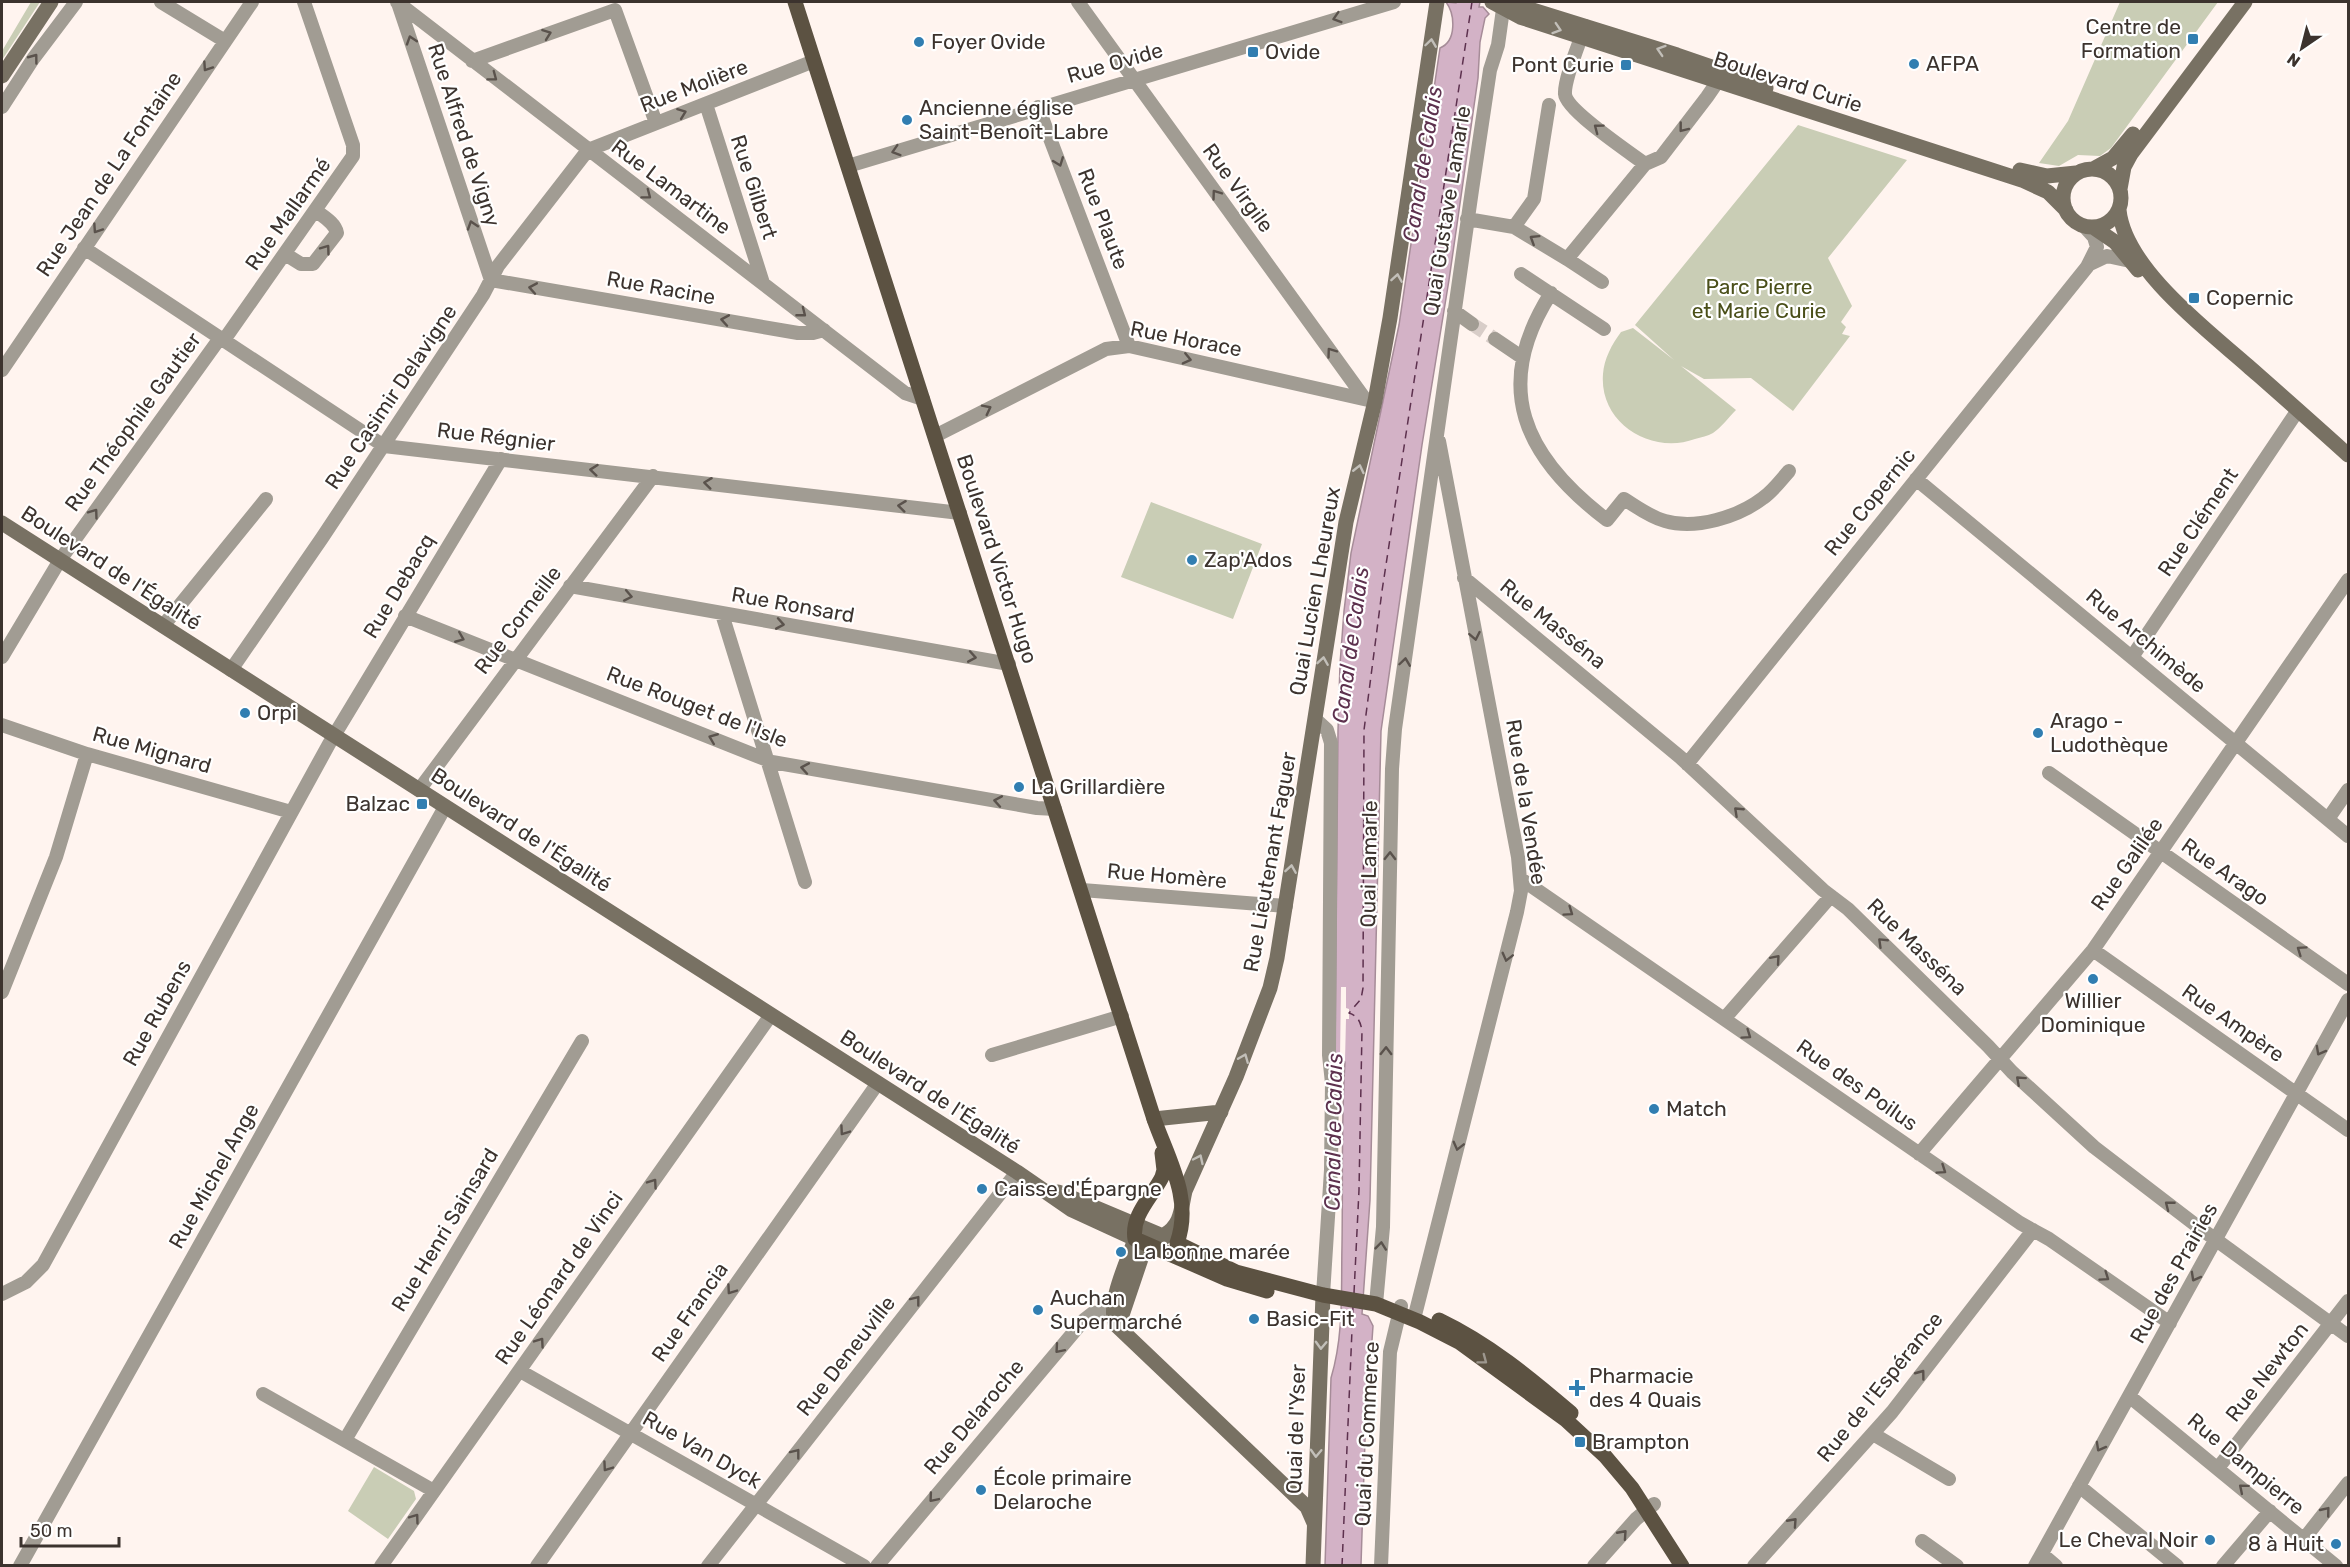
<svg xmlns="http://www.w3.org/2000/svg" width="2350" height="1567" font-family="Rubik,sans-serif">
<style>
.green{fill:#c9cdb5}
.water{fill:#d3b2c6;stroke:#a68c98;stroke-width:1.5}
.pier{fill:#fff4ef}
.lines{fill:none;stroke-linecap:round;stroke-linejoin:round}
.ferry{stroke:#5d314e;stroke-width:1.5;stroke-dasharray:8 6;stroke-linecap:butt}
.street-tunnel{stroke:#d8cdc8;stroke-width:14;stroke-dasharray:14 7;stroke-linecap:butt}
.street{stroke:#a19c93;stroke-width:14}
.secondary{stroke:#787163;stroke-width:15}
.primary{stroke:#5c5242;stroke-width:15}
.oneway{stroke:#5a524c}
.oneway2{stroke:#c2bfb9}
.oneway3{stroke:#9d978e}
.poi-dot{fill:#317eb1;stroke:#fff;stroke-width:2}
.labels{text-anchor:middle;stroke-width:4.5;stroke-linejoin:round;paint-order:stroke}
.poi-label{font-size:21px;fill:#3c332e;stroke:#fff;text-anchor:start}
.street-label{font-size:21px;fill:#3c332e;stroke:#fff}
.park-label{font-size:21px;fill:#4a4f19;stroke:#fff}
.water-label{font-size:22px;font-style:italic;fill:#5d314e;stroke:#fff}
</style>
<rect width="100%" height="100%" fill="#fff4ef"/>
<!-- green -->
<path class="green" d="M31 2H40L2 60V51Z
M2120 2H2218L2111 148 2100 156 2078 155 2059 166 2039 163 2068 121Z
M1798 125 1907 160 1828 258 1852 306 1841 322 1846 327 1842 334 1850 336 1793 411 1751 378 1704 379 1681 366 1736 410C1729 417 1721 428 1713 433 1708 436 1701 437 1695 439 1652 455 1599 424 1603 374 1604 359 1612 344 1621 332L1633 328 1674 360 1635 325Z
M1151 502 1262 544 1233 619 1121 577Z
M374 1467 414 1491 416 1499 388 1539 348 1511Z"/>
<!-- water -->
<path class="water" d="M1446 2 1456 3 1457 2H1480L1479 7H1483L1489 14 1485 18 1480 42 1478 78 1449 280 1422 445 1381 731 1370 1200 1362 1314 1368 1316 1373 1326 1365 1440 1361 1565 1325 1566 1331 1378C1344 1335 1341 1290 1342 1245 1343 1184 1341 1123 1345 1062L1335 1054 1338 731 1340 664 1344 611 1351 553 1399 325 1440 48C1457 41 1455 14 1446 2Z"/>
<!-- pier -->
<path class="pier" d="M1341 987H1346V1008L1349 1009V1019H1346L1345 1061 1340 1058Z"/>
<g class="lines">
<!-- ferry -->
<path class="ferry" d="M1354 1293 1359 1190 1362 1030C1360 1021 1358 1016 1349 1013L1361 999 1363 988 1364 730 1382 591 1472 2
M1342 1566 1353 1306"/>
<!-- street-tunnel -->
<path class="street-tunnel" d="M1472 324 1495 339"/>
<!-- street -->
<path class="street" d="M161 2 225 41
M397 2 905 393 923 399
M1078 2 1365 399
M398 3 491 280 798 333H813L824 330
M1585 26C1580 42 1564 79 1565 94 1566 110 1629 152 1645 164
M472 61 615 10 656 123
M706 104 763 283
M2 107 33 59 76 2
M1038 107 1129 346
M848 166 1394 2
M1467 219 1514 227 1534 199 1549 105
M1514 227 1567 259 1645 164 1661 157 1707 97 1718 81 1720 73
M84 248 384 446 960 513
M285 254 301 264H313L337 233C335 223 324 217 316 211
M1567 259 1602 282
M2088 265 2107 256 2130 261
M1521 274 1604 329
M1551 293C1491 387 1524 457 1607 520L1624 499C1637 507 1650 517 1665 521 1696 530 1738 517 1763 498 1773 491 1781 480 1789 471
M1454 311 1472 324
M1495 339 1523 358
M224 340 353 156V145L304 2
M2 370 252 2
M935 436 1106 349 1129 346 1368 400
M1916 479 2348 836
M1464 578 1680 757 1823 890 1848 909 1988 1046 2012 1072 2094 1147 2197 1226 2348 1336
M570 586 1009 664
M722 614 805 882
M405 616 772 762 1037 808 1055 809
M163 626 266 499
M2 657 60 560 220 338
M2132 657 2298 410
M231 670 322 538 483 295 498 266 588 150 814 61
M1315 719 1327 730 1331 743 1329 1055 1332 1083 1331 1170 1323 1295
M2 725 87 754 291 812
M1687 764 2087 267 2097 247 2094 237 2084 226
M2049 773 2348 984
M419 790 653 476
M2328 819 2348 790
M1521 879 2020 1223 2049 1239 2170 1323
M1082 890 1286 906
M2093 950 2348 1130
M2 992 56 857 87 754
M1724 1019 1831 896
M992 1055 1122 1016
M1919 1154 2093 950 2348 580
M2 1294 26 1282 43 1265 329 744 501 459
M1376 1304 1383 1227 1392 769 1395 729 1472 190 1490 70 1498 45 1504 2
M1414 1319 1517 912 1521 891 1518 857 1439 441
M520 1371 864 1566
M263 1394 434 1491
M2129 1396 2336 1566
M1873 1434 1949 1479
M345 1440 582 1041
M2218 1468 2348 1301
M2079 1486 2177 1566
M2304 1539 2348 1483
M1922 1541 1957 1566
M2042 1554 2056 1566
M20 1566 445 807
M381 1566 771 1015
M537 1566 878 1083
M708 1566 1017 1172
M877 1566 1084 1320 1093 1313 1122 1310
M1381 1566 1390 1352 1401 1306
M1594 1566 1636 1519 1654 1504
M1754 1566 1892 1412 2033 1230
M2035 1566 2348 1000
M2223 1566 2270 1511"/>
<!-- secondary -->
<path class="secondary" d="M1492 2 1520 17 2022 180 2048 192 2066 210
M1507 2 1677 55 1744 78 1766 88
M2 76 51 2
M2093 169 2113 158 2133 134
M2063 198a29 29 0 1 1 58 0a29 29 0 1 1-58 0Z
M2020 170 2047 176 2076 173
M2120 189 2124 167 2131 154 2245 2
M2119 210C2125 268 2206 329 2248 366 2282 396 2315 425 2348 455
M2093 227 2115 242 2138 270
M2 523 1017 1172 1072 1210 1135 1239C1128 1260 1106 1305 1116 1325L1307 1507 1314 1523
M1154 1119 1221 1112
M1058 1192 1165 1237
M1146 1244C1152 1240 1158 1238 1164 1235 1182 1225 1181 1208 1185 1191L1236 1077 1270 988 1277 958 1346 522 1375 401 1390 318 1437 2
M1121 1318 1146 1244 1147 1235
M1313 1566 1323 1295"/>
<!-- primary -->
<path class="primary" d="M795 2 1154 1119C1168 1159 1193 1199 1177 1243L1236 1272 1323 1295 1376 1304 1420 1322 1459 1342 1566 1420 1605 1456 1632 1488 1682 1566
M1162 1153 1164 1170 1162 1177C1152 1197 1131 1215 1135 1239L1227 1279 1267 1291
M1439 1320C1489 1344 1529 1377 1571 1413"/>
</g>
<!-- one-way arrows -->
<defs><path id="oneway-chevron" d="M-2-3.5L2.5 0L-2 3.5" fill="none" stroke-width="1.6" stroke-linecap="round" stroke-linejoin="round" transform="scale(1.5)"/></defs>
<g class="oneway">
<use href="#oneway-chevron" transform="translate(1337 18) rotate(163)"/>
<use href="#oneway-chevron" transform="translate(547 34) rotate(-20)"/>
<use href="#oneway-chevron" transform="translate(411 40) rotate(-108)"/>
<use href="#oneway-chevron" transform="translate(34 58) rotate(-53)"/>
<use href="#oneway-chevron" transform="translate(207 67) rotate(124)"/>
<use href="#oneway-chevron" transform="translate(493 77) rotate(37)"/>
<use href="#oneway-chevron" transform="translate(682 113) rotate(-21)"/>
<use href="#oneway-chevron" transform="translate(1598 128) rotate(-143)"/>
<use href="#oneway-chevron" transform="translate(1683 128) rotate(128)"/>
<use href="#oneway-chevron" transform="translate(896 151) rotate(163)"/>
<use href="#oneway-chevron" transform="translate(1059 162) rotate(69)"/>
<use href="#oneway-chevron" transform="translate(1216 194) rotate(-126)"/>
<use href="#oneway-chevron" transform="translate(647 195) rotate(37)"/>
<use href="#oneway-chevron" transform="translate(472 225) rotate(-108)"/>
<use href="#oneway-chevron" transform="translate(97 229) rotate(124)"/>
<use href="#oneway-chevron" transform="translate(1534 239) rotate(-148)"/>
<use href="#oneway-chevron" transform="translate(326 249) rotate(-54)"/>
<use href="#oneway-chevron" transform="translate(533 288) rotate(-170)"/>
<use href="#oneway-chevron" transform="translate(802 313) rotate(38)"/>
<use href="#oneway-chevron" transform="translate(725 320) rotate(-170)"/>
<use href="#oneway-chevron" transform="translate(1331 352) rotate(-126)"/>
<use href="#oneway-chevron" transform="translate(1187 359) rotate(13)"/>
<use href="#oneway-chevron" transform="translate(987 409) rotate(-27)"/>
<use href="#oneway-chevron" transform="translate(594 470) rotate(-174)"/>
<use href="#oneway-chevron" transform="translate(708 483) rotate(-173)"/>
<use href="#oneway-chevron" transform="translate(902 506) rotate(-173)"/>
<use href="#oneway-chevron" transform="translate(94 513) rotate(-54)"/>
<use href="#oneway-chevron" transform="translate(628 596) rotate(11)"/>
<use href="#oneway-chevron" transform="translate(780 624) rotate(10)"/>
<use href="#oneway-chevron" transform="translate(1475 636) rotate(79)"/>
<use href="#oneway-chevron" transform="translate(460 638) rotate(22)"/>
<use href="#oneway-chevron" transform="translate(972 657) rotate(10)"/>
<use href="#oneway-chevron" transform="translate(1405 662) rotate(-82)"/>
<use href="#oneway-chevron" transform="translate(713 738) rotate(-158)"/>
<use href="#oneway-chevron" transform="translate(805 768) rotate(-170)"/>
<use href="#oneway-chevron" transform="translate(998 801) rotate(-170)"/>
<use href="#oneway-chevron" transform="translate(1738 811) rotate(-137)"/>
<use href="#oneway-chevron" transform="translate(1390 856) rotate(-89)"/>
<use href="#oneway-chevron" transform="translate(1569 912) rotate(35)"/>
<use href="#oneway-chevron" transform="translate(1882 942) rotate(-136)"/>
<use href="#oneway-chevron" transform="translate(2301 950) rotate(-145)"/>
<use href="#oneway-chevron" transform="translate(1507 957) rotate(104)"/>
<use href="#oneway-chevron" transform="translate(1776 959) rotate(-49)"/>
<use href="#oneway-chevron" transform="translate(1747 1035) rotate(35)"/>
<use href="#oneway-chevron" transform="translate(1386 1051) rotate(-89)"/>
<use href="#oneway-chevron" transform="translate(2320 1051) rotate(119)"/>
<use href="#oneway-chevron" transform="translate(2020 1080) rotate(-138)"/>
<use href="#oneway-chevron" transform="translate(844 1131) rotate(125)"/>
<use href="#oneway-chevron" transform="translate(1458 1146) rotate(104)"/>
<use href="#oneway-chevron" transform="translate(1942 1170) rotate(34)"/>
<use href="#oneway-chevron" transform="translate(653 1183) rotate(-55)"/>
<use href="#oneway-chevron" transform="translate(2169 1205) rotate(-142)"/>
<use href="#oneway-chevron" transform="translate(1381 1246) rotate(-84)"/>
<use href="#oneway-chevron" transform="translate(2105 1277) rotate(35)"/>
<use href="#oneway-chevron" transform="translate(2195 1277) rotate(119)"/>
<use href="#oneway-chevron" transform="translate(731 1290) rotate(125)"/>
<use href="#oneway-chevron" transform="translate(916 1300) rotate(-52)"/>
<use href="#oneway-chevron" transform="translate(540 1342) rotate(-55)"/>
<use href="#oneway-chevron" transform="translate(1059 1349) rotate(131)"/>
<use href="#oneway-chevron" transform="translate(1921 1374) rotate(-53)"/>
<use href="#oneway-chevron" transform="translate(2100 1447) rotate(119)"/>
<use href="#oneway-chevron" transform="translate(796 1453) rotate(-52)"/>
<use href="#oneway-chevron" transform="translate(607 1467) rotate(125)"/>
<use href="#oneway-chevron" transform="translate(2243 1488) rotate(-140)"/>
<use href="#oneway-chevron" transform="translate(933 1498) rotate(130)"/>
<use href="#oneway-chevron" transform="translate(2326 1511) rotate(-51)"/>
<use href="#oneway-chevron" transform="translate(415 1518) rotate(-54)"/>
<use href="#oneway-chevron" transform="translate(1793 1522) rotate(-48)"/>
<use href="#oneway-chevron" transform="translate(1623 1534) rotate(-48)"/>
</g>
<g class="oneway2">
<use href="#oneway-chevron" transform="translate(1557 29) rotate(18)"/>
<use href="#oneway-chevron" transform="translate(1431 43) rotate(-82)"/>
<use href="#oneway-chevron" transform="translate(1661 50) rotate(-162)"/>
<use href="#oneway-chevron" transform="translate(1397 278) rotate(-81)"/>
<use href="#oneway-chevron" transform="translate(1359 469) rotate(-77)"/>
<use href="#oneway-chevron" transform="translate(1323 661) rotate(-81)"/>
<use href="#oneway-chevron" transform="translate(1291 869) rotate(-81)"/>
<use href="#oneway-chevron" transform="translate(1244 1058) rotate(-68)"/>
<use href="#oneway-chevron" transform="translate(1199 1159) rotate(-65)"/>
<use href="#oneway-chevron" transform="translate(1321 1345) rotate(92)"/>
<use href="#oneway-chevron" transform="translate(1316 1453) rotate(92)"/>
</g>
<use class="oneway3" href="#oneway-chevron" transform="translate(1483 1360) rotate(37)"/>
<!-- markers -->
<g class="poi-dot">
<rect x="2187" y="33" width="12" height="12" rx="3"/>
<circle cx="919" cy="42" r="6"/>
<rect x="1247" y="46" width="12" height="12" rx="3"/>
<circle cx="1914" cy="64" r="6"/>
<rect x="1620" y="59" width="12" height="12" rx="3"/>
<circle cx="907" cy="120" r="6"/>
<rect x="2188" y="292" width="12" height="12" rx="3"/>
<circle cx="1192" cy="560" r="6"/>
<circle cx="245" cy="713" r="6"/>
<circle cx="2038" cy="733" r="6"/>
<circle cx="1019" cy="787" r="6"/>
<rect x="416" y="798" width="12" height="12" rx="3"/>
<circle cx="2093" cy="979" r="6"/>
<circle cx="1654" cy="1109" r="6"/>
<circle cx="982" cy="1189" r="6"/>
<circle cx="1121" cy="1252" r="6"/>
<circle cx="1038" cy="1310" r="6"/>
<circle cx="1254" cy="1319" r="6"/>
<path d="M1574 1379h6v6h6v6h-6v6h-6v-6h-6v-6h6z"/>
<rect x="1574" y="1436" width="12" height="12" rx="3"/>
<circle cx="981" cy="1490" r="6"/>
<circle cx="2210" cy="1540" r="6"/>
<circle cx="2336" cy="1544" r="6"/>
</g>
<g class="labels">
<!-- poi labels -->
<g class="poi-label">
<text x="2181" y="34" text-anchor="end">Centre de<tspan x="2181" dy="24">Formation</tspan></text>
<text x="931" y="49">Foyer Ovide</text>
<text x="1265" y="59">Ovide</text>
<text x="1926" y="71">AFPA</text>
<text x="1614" y="72" text-anchor="end">Pont Curie</text>
<text x="919" y="115">Ancienne église<tspan x="919" dy="24">Saint-Benoît-Labre</tspan></text>
<text x="2206" y="305">Copernic</text>
<text x="1204" y="567">Zap'Ados</text>
<text x="257" y="720">Orpi</text>
<text x="2050" y="728">Arago -<tspan x="2050" dy="24">Ludothèque</tspan></text>
<text x="1031" y="794">La Grillardière</text>
<text x="410" y="811" text-anchor="end">Balzac</text>
<text x="2093" y="1008" text-anchor="middle">Willier<tspan x="2093" dy="24">Dominique</tspan></text>
<text x="1666" y="1116">Match</text>
<text x="994" y="1196">Caisse d'Épargne</text>
<text x="1133" y="1259">La bonne marée</text>
<text x="1050" y="1305">Auchan<tspan x="1050" dy="24">Supermarché</tspan></text>
<text x="1266" y="1326">Basic-Fit</text>
<text x="1589" y="1383">Pharmacie<tspan x="1589" dy="24">des 4 Quais</tspan></text>
<text x="1592" y="1449">Brampton</text>
<text x="993" y="1485">École primaire<tspan x="993" dy="24">Delaroche</tspan></text>
<text x="2198" y="1547" text-anchor="end">Le Cheval Noir</text>
<text x="2324" y="1551" text-anchor="end">8 à Huit</text>
</g>
<!-- street labels -->
<g class="street-label">
<text transform="translate(1115 63) rotate(-16)" y="7">Rue Ovide</text>
<text transform="translate(1788 82) rotate(18)" y="7">Boulevard Curie</text>
<text transform="translate(694 86) rotate(-21)" y="7">Rue Molière</text>
<text transform="translate(464 135) rotate(72)" y="7">Rue Alfred de Vigny</text>
<text transform="translate(109 174) rotate(-56)" y="7">Rue Jean de La Fontaine</text>
<text transform="translate(671 187) rotate(37)" y="7">Rue Lamartine</text>
<text transform="translate(754 187) rotate(72)" y="7">Rue Gilbert</text>
<text transform="translate(1238 188) rotate(54)" y="7">Rue Virgile</text>
<text transform="translate(1447 211) rotate(-81)" y="7">Quai Gustave Lamarle</text>
<text transform="translate(288 214) rotate(-55)" y="7">Rue Mallarmé</text>
<text transform="translate(1103 219) rotate(69)" y="7">Rue Plaute</text>
<text transform="translate(661 288) rotate(10)" y="7">Rue Racine</text>
<text transform="translate(1186 339) rotate(11)" y="7">Rue Horace</text>
<text transform="translate(391 397) rotate(-56)" y="7">Rue Casimir Delavigne</text>
<text transform="translate(133 422) rotate(-54)" y="7">Rue Théophile Gautier</text>
<text transform="translate(496 437) rotate(7)" y="7">Rue Régnier</text>
<text transform="translate(1870 502) rotate(-51)" y="7">Rue Copernic</text>
<text transform="translate(2198 522) rotate(-56)" y="7">Rue Clément</text>
<text transform="translate(997 559) rotate(72)" y="7">Boulevard Victor Hugo</text>
<text transform="translate(111 568) rotate(33)" y="7">Boulevard de l'Égalité</text>
<text transform="translate(399 586) rotate(-59)" y="7">Rue Debacq</text>
<text transform="translate(1315 591) rotate(-80)" y="7">Quai Lucien Lheureux</text>
<text transform="translate(793 605) rotate(10)" y="7">Rue Ronsard</text>
<text transform="translate(518 620) rotate(-53)" y="7">Rue Corneille</text>
<text transform="translate(1553 624) rotate(39)" y="7">Rue Masséna</text>
<text transform="translate(2146 641) rotate(40)" y="7">Rue Archimède</text>
<text transform="translate(697 707) rotate(21)" y="7">Rue Rouget de l'Isle</text>
<text transform="translate(152 750) rotate(16)" y="7">Rue Mignard</text>
<text transform="translate(1526 802) rotate(81)" y="7">Rue de la Vendée</text>
<text transform="translate(521 830) rotate(33)" y="7">Boulevard de l'Égalité</text>
<text transform="translate(1270 862) rotate(-80)" y="7">Rue Lieutenant Faguer</text>
<text transform="translate(1369 864) rotate(-89)" y="7">Quai Lamarle</text>
<text transform="translate(2127 864) rotate(-55)" y="7">Rue Galilée</text>
<text transform="translate(2225 872) rotate(35)" y="7">Rue Arago</text>
<text transform="translate(1167 876) rotate(5)" y="7">Rue Homère</text>
<text transform="translate(1917 947) rotate(44)" y="7">Rue Masséna</text>
<text transform="translate(157 1013) rotate(-61)" y="7">Rue Rubens</text>
<text transform="translate(2233 1023) rotate(35)" y="7">Rue Ampère</text>
<text transform="translate(1857 1085) rotate(35)" y="7">Rue des Poilus</text>
<text transform="translate(930 1092) rotate(33)" y="7">Boulevard de l'Égalité</text>
<text transform="translate(214 1176) rotate(-61)" y="7">Rue Michel Ange</text>
<text transform="translate(445 1230) rotate(-59)" y="7">Rue Henri Sainsard</text>
<text transform="translate(2174 1273) rotate(-61)" y="7">Rue des Prairies</text>
<text transform="translate(559 1278) rotate(-55)" y="7">Rue Léonard de Vinci</text>
<text transform="translate(690 1312) rotate(-55)" y="7">Rue Francia</text>
<text transform="translate(846 1356) rotate(-52)" y="7">Rue Deneuville</text>
<text transform="translate(2267 1372) rotate(-52)" y="7">Rue Newton</text>
<text transform="translate(1880 1387) rotate(-51)" y="7">Rue de l'Espérance</text>
<text transform="translate(974 1417) rotate(-50)" y="7">Rue Delaroche</text>
<text transform="translate(1296 1429) rotate(-88)" y="7">Quai de l'Yser</text>
<text transform="translate(1367 1434) rotate(-87)" y="7">Quai du Commerce</text>
<text transform="translate(702 1450) rotate(30)" y="7">Rue Van Dyck</text>
<text transform="translate(2246 1464) rotate(40)" y="7">Rue Dampierre</text>
</g>
<!-- park labels -->
<g class="park-label">
<text x="1759" y="294">Parc Pierre<tspan x="1759" dy="24">et Marie Curie</tspan></text>
</g>
<!-- water labels -->
<g class="water-label">
<text transform="translate(1422 164) rotate(-81)" y="8">Canal de Calais</text>
<text transform="translate(1350 645) rotate(-82)" y="8">Canal de Calais</text>
<text transform="translate(1333 1132) rotate(-89)" y="8">Canal de Calais</text>
</g>
</g>
<!-- border -->
<rect width="2350" height="1567" fill="none" stroke="#3c332e" stroke-width="6"/>
<!-- north arrow -->
<g transform="translate(2302 48) rotate(215)" stroke="#ffffff" stroke-width="4.5" paint-order="stroke">
<path d="M0-4.5L10 22L0 15L-10 22Z" fill="#3c332e"/>
<text y="-9" font-size="16" font-weight="bold" text-anchor="middle" fill="#3c332e">N</text>
</g>
<!-- scale -->
<path d="M21 1537v9h98v-9" fill="none" stroke="#3c332e" stroke-width="3"/>
<text x="30" y="1537" font-size="18" fill="#3c332e" stroke="#ffffff" stroke-width="4.5" paint-order="stroke">50 m</text>
</svg>
